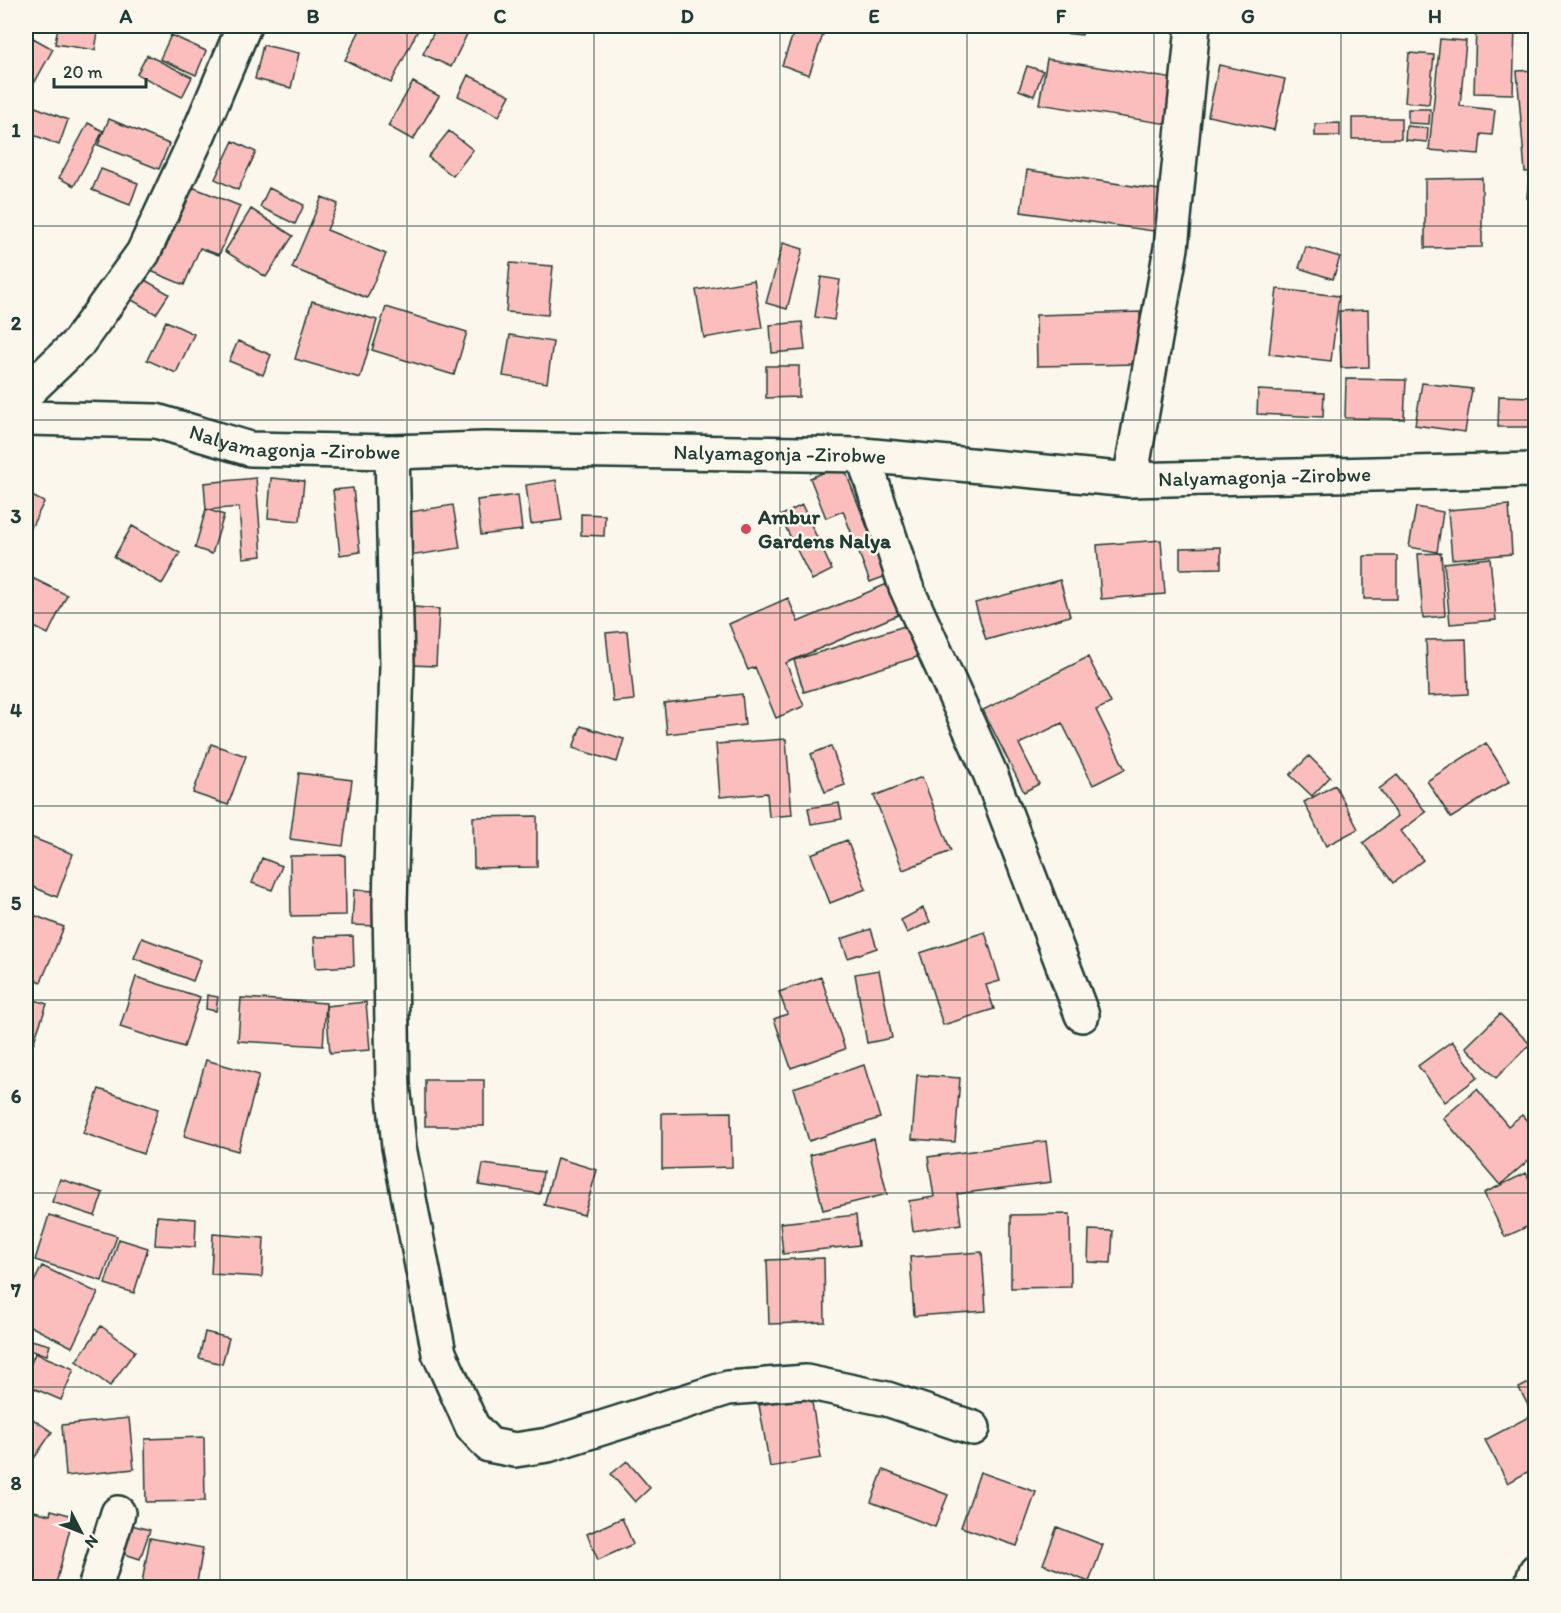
<svg xmlns="http://www.w3.org/2000/svg" width="1561" height="1613" font-family="Itim,sans-serif">
<style>
.building{fill:#fbbebc;stroke:#1f3d34;stroke-width:1.5}
.lines{fill:none;stroke-linecap:round;stroke-linejoin:round}
.minor-casing{stroke:#1f3d34;stroke-width:38}
.minor{stroke:#fbf7ec;stroke-width:33}
.grid{fill:none;stroke:#1f3d34;stroke-width:1.5;stroke-opacity:0.55}
.poi-dot{fill:#d1495b;stroke:#fbf7ec;stroke-width:2}
.labels{text-anchor:middle;stroke-width:5;stroke-linejoin:round;paint-order:stroke}
.street-label{font-size:21px;fill:#1f3d34;stroke:#fbf7ec}
.poi-label{font-size:21px;font-weight:bold;fill:#1f3d34;stroke:#fbf7ec;text-anchor:start}
.neatline{fill:none;stroke:#1f3d34;stroke-width:2}
.grid-label{font-size:20px;text-anchor:middle;font-weight:bold;fill:#1f3d34}
</style>
<rect width="100%" height="100%" fill="#fbf7ec"/>
<filter id="ink" filterUnits="userSpaceOnUse"><feTurbulence type="fractalNoise" baseFrequency=".0167" numOctaves="2"/><feDisplacementMap in="SourceGraphic" scale="12" xChannelSelector="R" yChannelSelector="G"/><feConvolveMatrix kernelMatrix="1 2 1 2 8 2 1 2 1" color-interpolation-filters="sRGB"/></filter>
<g filter="url(#ink)">
<!-- building -->
<path class="building" d="M58 26H99L95 50 55 44Z
M362 26H420L391 83 345 60Z
M437 26H455L468 32 451 67 423 54Z
M796 26H826L809 75 782 65Z
M1043 26H1084L1082 35 1042 31Z
M1476 26H1515L1513 94 1474 93Z
M171 35 206 51 196 75 160 59Z
M33 38 53 49 31 89 26 86V53Z
M1440 39 1466 41 1460 106 1495 110 1492 135 1481 134 1479 154 1429 150Z
M263 45 299 53 291 88 255 79Z
M1409 53 1434 55 1429 104 1405 102Z
M147 55 192 77 182 97 137 74Z
M1047 59 1181 80 1174 125 1039 104Z
M1219 65 1285 79 1274 130 1208 116Z
M1027 66 1043 71 1034 96 1019 90Z
M1536 70V171L1525 172 1517 71Z
M468 75 510 95 499 116 458 96Z
M413 82 439 96 413 140 388 126Z
M33 106 68 120 59 145 26 132V124Z
M1408 109H1430L1429 124 1408 123Z
M1352 118H1401V139H1352Z
M109 119 169 144 159 169 98 145Z
M88 123 103 131 74 186 59 178Z
M1340 123V136H1315V124Z
M1406 126 1428 128 1427 142 1405 140Z
M449 131 473 150 453 176 428 157Z
M233 141 256 152 238 190 215 179Z
M101 169 138 183 130 205 92 190Z
M1027 170 1166 191 1160 232 1021 212Z
M1529 175 1536 176V199L1527 198Z
M1482 178V247L1425 248V179Z
M182 183 240 206 219 255 200 248 184 285 146 269Z
M269 188 304 205 295 224 260 207Z
M322 197 338 204 327 230 386 254 367 298 292 268Z
M251 209 293 236 266 277 225 251Z
M783 243 803 249 787 309 766 303Z
M1306 247 1340 257 1333 279 1299 268Z
M510 263 553 266 548 315 506 312Z
M138 276 169 294 156 314 125 296Z
M821 277 840 280 834 320 815 317Z
M754 280 762 328 704 338 696 290Z
M1277 289 1339 296 1331 361 1269 354Z
M312 301 377 320 360 378 295 359Z
M386 307 467 332 454 375 372 350Z
M1368 310 1369 367 1341 368 1339 311Z
M1140 312 1141 364 1037 366 1036 315Z
M166 321 194 334 176 373 147 360Z
M802 322 805 350 772 353 770 325Z
M510 335 553 342 547 383 503 376Z
M238 341 271 355 263 375 229 361Z
M766 366H799V397L766 398Z
M1346 379 1406 380 1404 419 1345 418Z
M1422 383 1472 389 1465 432 1415 425Z
M1258 390 1324 393 1323 417 1257 414Z
M1499 396 1536 397 1535 427H1498Z
M843 465 886 576 870 582 843 511 826 518 810 478Z
M256 478 262 556 243 558 239 507 206 510 204 483Z
M271 478 304 481 300 521 268 518Z
M556 480 562 520 531 524 526 485Z
M353 488 360 552 340 555 333 490Z
M26 493 44 502 26 538Z
M518 495 522 530 481 535 477 500Z
M453 505 460 548 410 556 403 513Z
M802 505 832 570 812 580 780 516Z
M1509 505 1512 554 1452 559 1448 510Z
M1416 507 1443 512 1437 552 1409 547Z
M206 509 224 515 212 554 195 548Z
M581 514 605 515 604 536 581 535Z
M132 526 180 553 162 584 114 557Z
M1161 540 1165 594 1101 599 1097 545Z
M1221 547V568L1180 569V548Z
M1441 553 1445 616 1423 618 1418 554Z
M1364 556H1397V599H1364Z
M1490 558 1496 620 1450 624 1444 563Z
M26 575 67 595 48 634 26 623Z
M1060 580 1070 616 986 640 975 603Z
M887 584 900 614 786 663 804 706 776 718 755 667 748 670 729 624 788 598 798 622Z
M414 607 439 609 436 666 411 665Z
M921 621 930 653 804 692 794 660Z
M627 631 634 700 613 702 606 633Z
M1466 639 1468 694 1428 696 1426 640Z
M1088 657 1111 703 1096 710 1125 769 1093 785 1062 723 1019 744 1039 784 1024 792 983 710Z
M742 694 745 725 667 734 664 703Z
M581 726 624 739 617 762 573 748Z
M786 739 792 815 769 817 767 793 720 797 716 744Z
M1486 743 1510 781 1451 818 1427 781Z
M211 744 246 756 228 805 193 793Z
M831 746 845 785 825 792 811 754Z
M1309 756 1330 777 1312 796 1290 775Z
M299 773 352 780 343 846 290 839Z
M1397 775 1426 812 1401 831 1423 860 1393 883 1363 843 1398 816 1379 789Z
M922 777 951 851 903 870 874 796Z
M1335 785 1358 829 1326 846 1304 802Z
M839 803 842 819 811 824 808 808Z
M537 816V867L474 868 473 817Z
M28 836 73 854 57 897 26 884V842Z
M847 840 866 889 830 903 811 854Z
M345 855 346 915 291 916 290 856Z
M262 858 282 866 272 890 252 883Z
M354 890 378 891 376 926 352 925Z
M923 908 930 922 907 933 901 920Z
M26 912 64 927 41 982 26 976Z
M871 929 877 948 848 958 841 939Z
M985 932 1000 981 986 985 994 1009 943 1025 920 953Z
M353 936 354 966 316 968 314 937Z
M142 938 201 960 193 981 134 958Z
M879 970 892 1038 867 1043 855 974Z
M136 977 200 997 184 1047 120 1027Z
M821 977 845 1049 791 1068 774 1019 787 1014 779 992Z
M207 995 218 997 216 1011 206 1009Z
M26 997 47 1004 33 1044 26 1042Z
M241 998 326 1003 323 1046 238 1041Z
M366 1002 370 1050 330 1053 326 1006Z
M1500 1014 1530 1044 1496 1078 1466 1047Z
M1452 1041 1478 1077 1445 1102 1418 1066Z
M206 1060 259 1075 238 1151 184 1136Z
M864 1065 880 1118 809 1141 793 1088Z
M917 1075 960 1078 955 1142 912 1139Z
M425 1080H484V1126H425Z
M99 1089 158 1109 143 1154 83 1133Z
M1477 1089 1508 1126 1522 1115 1536 1131V1154L1500 1185 1443 1118Z
M731 1112 732 1167 662 1169V1113Z
M874 1139 887 1194 823 1210 810 1155Z
M1046 1141 1051 1182 957 1194 961 1224 913 1231 909 1201 934 1197 928 1157Z
M557 1158 597 1170 584 1215 544 1205Z
M483 1164 543 1172 540 1194 479 1185Z
M1526 1173 1536 1192V1229L1533 1224 1505 1237 1484 1193Z
M60 1179 103 1193 95 1216 52 1202Z
M1070 1214 1071 1287 1011 1288V1215Z
M49 1215 117 1236 102 1281 35 1260Z
M856 1215 859 1245 783 1254 780 1223Z
M157 1216 196 1219 195 1247 155 1245Z
M1089 1230 1113 1231 1111 1263 1088 1262Z
M213 1234 264 1238 262 1277 211 1274Z
M119 1239 148 1248 134 1293 105 1284Z
M982 1252 986 1311 914 1316 910 1257Z
M824 1258 825 1322 769 1324 767 1260Z
M42 1266 98 1293 72 1347 26 1324V1298Z
M101 1326 135 1351 110 1386 76 1361Z
M205 1332 229 1338 222 1364 199 1358Z
M31 1340 50 1345 47 1355 28 1350Z
M35 1353 74 1369 61 1400 26 1385V1376Z
M1536 1379V1406L1530 1409 1519 1388Z
M811 1396 821 1458 770 1467 759 1405Z
M1536 1413V1467L1508 1483 1485 1440Z
M129 1418 134 1469 66 1476 62 1425Z
M33 1419 52 1432 26 1470V1430Z
M204 1437 205 1501 146 1502 145 1439Z
M627 1461 650 1488 635 1502 611 1474Z
M883 1470 948 1495 935 1527 871 1502Z
M980 1472 1036 1492 1017 1546 961 1527Z
M26 1509 50 1515 51 1510 73 1516 55 1588H31L32 1584 26 1583Z
M622 1518 633 1544 598 1560 587 1534Z
M128 1524 150 1530 140 1559 119 1552Z
M1057 1527 1103 1545 1089 1582 1043 1564Z
M150 1538 203 1548 196 1588H141Z"/>
<g class="lines">
<defs>
<g id="minor">
<path d="M26 393 78 343 143 253 198 135 244 26"/>
<path id="s1" d="M26 418 156 421 250 449 392 452 485 449 863 455 1130 480 1536 470"/>
<path d="M392 452 397 665 390 904 393 1084 399 1147 439 1353 472 1426 489 1445 515 1450 548 1445 728 1388 806 1382 887 1399 973 1428"/>
<path d="M863 455 906 587 990 773 1082 1015"/>
<path d="M1130 480 1171 248 1193 26"/>
<path d="M95 1588 118 1513"/>
<path d="M1533 1588 1532 1583 1536 1571"/>
</g>
</defs>
<!-- minor casing -->
<use href="#minor" class="minor-casing"/>
<!-- minor -->
<use href="#minor" class="minor"/>
</g>
</g>
<!-- grid -->
<path class="grid" d="M220 26V1588M407 26V1588M594 26V1588M780 26V1588M967 26V1588M1154 26V1588M1341 26V1588M26 226H1536M26 420H1536M26 613H1536M26 806H1536M26 1000H1536M26 1193H1536M26 1387H1536"/>
<!-- markers -->
<circle class="poi-dot" cx="746" cy="529" r="6"/>
<g class="labels">
<!-- street labels -->
<g class="street-label">
<text dy="7" stroke="none"><textPath href="#s1" startOffset="272">Nalyamagonja -Zirobwe</textPath></text>
<text dy="7" stroke="none"><textPath href="#s1" startOffset="758">Nalyamagonja -Zirobwe</textPath></text>
<text dy="7" stroke="none"><textPath href="#s1" startOffset="1244">Nalyamagonja -Zirobwe</textPath></text>
</g>
<!-- poi labels -->
<g class="poi-label">
<text x="758" y="524">Ambur<tspan x="758" dy="24">Gardens Nalya</tspan></text>
</g>
</g>
<!-- margin -->
<rect width="1561" height="1613" fill="none" stroke="#fbf7ec" stroke-width="66"/>
<!-- north arrow -->
<g transform="translate(81 1532) rotate(132)" stroke="#fbf7ec" stroke-width="4.5" paint-order="stroke">
<path d="M0-4.5L10 22L0 15L-10 22Z" fill="#1f3d34"/>
<text y="-9" font-size="16" font-weight="bold" text-anchor="middle" fill="#1f3d34">N</text>
</g>
<!-- scale -->
<path d="M54 78v9h92v-9" fill="none" stroke="#1f3d34" stroke-width="3"/>
<text x="63" y="78" font-size="18" fill="#1f3d34" stroke="#fbf7ec" stroke-width="4.5" paint-order="stroke">20 m</text>
<rect x="33" y="33" width="1495" height="1547" class="neatline"/>
<g class="grid-label">
<text x="126" y="23">A</text>
<text x="313" y="23">B</text>
<text x="500" y="23">C</text>
<text x="687" y="23">D</text>
<text x="874" y="23">E</text>
<text x="1061" y="23">F</text>
<text x="1248" y="23">G</text>
<text x="1435" y="23">H</text>
<text x="16" y="137">1</text>
<text x="16" y="330">2</text>
<text x="16" y="523">3</text>
<text x="16" y="717">4</text>
<text x="16" y="910">5</text>
<text x="16" y="1103">6</text>
<text x="16" y="1297">7</text>
<text x="16" y="1490">8</text>
</g>
</svg>
